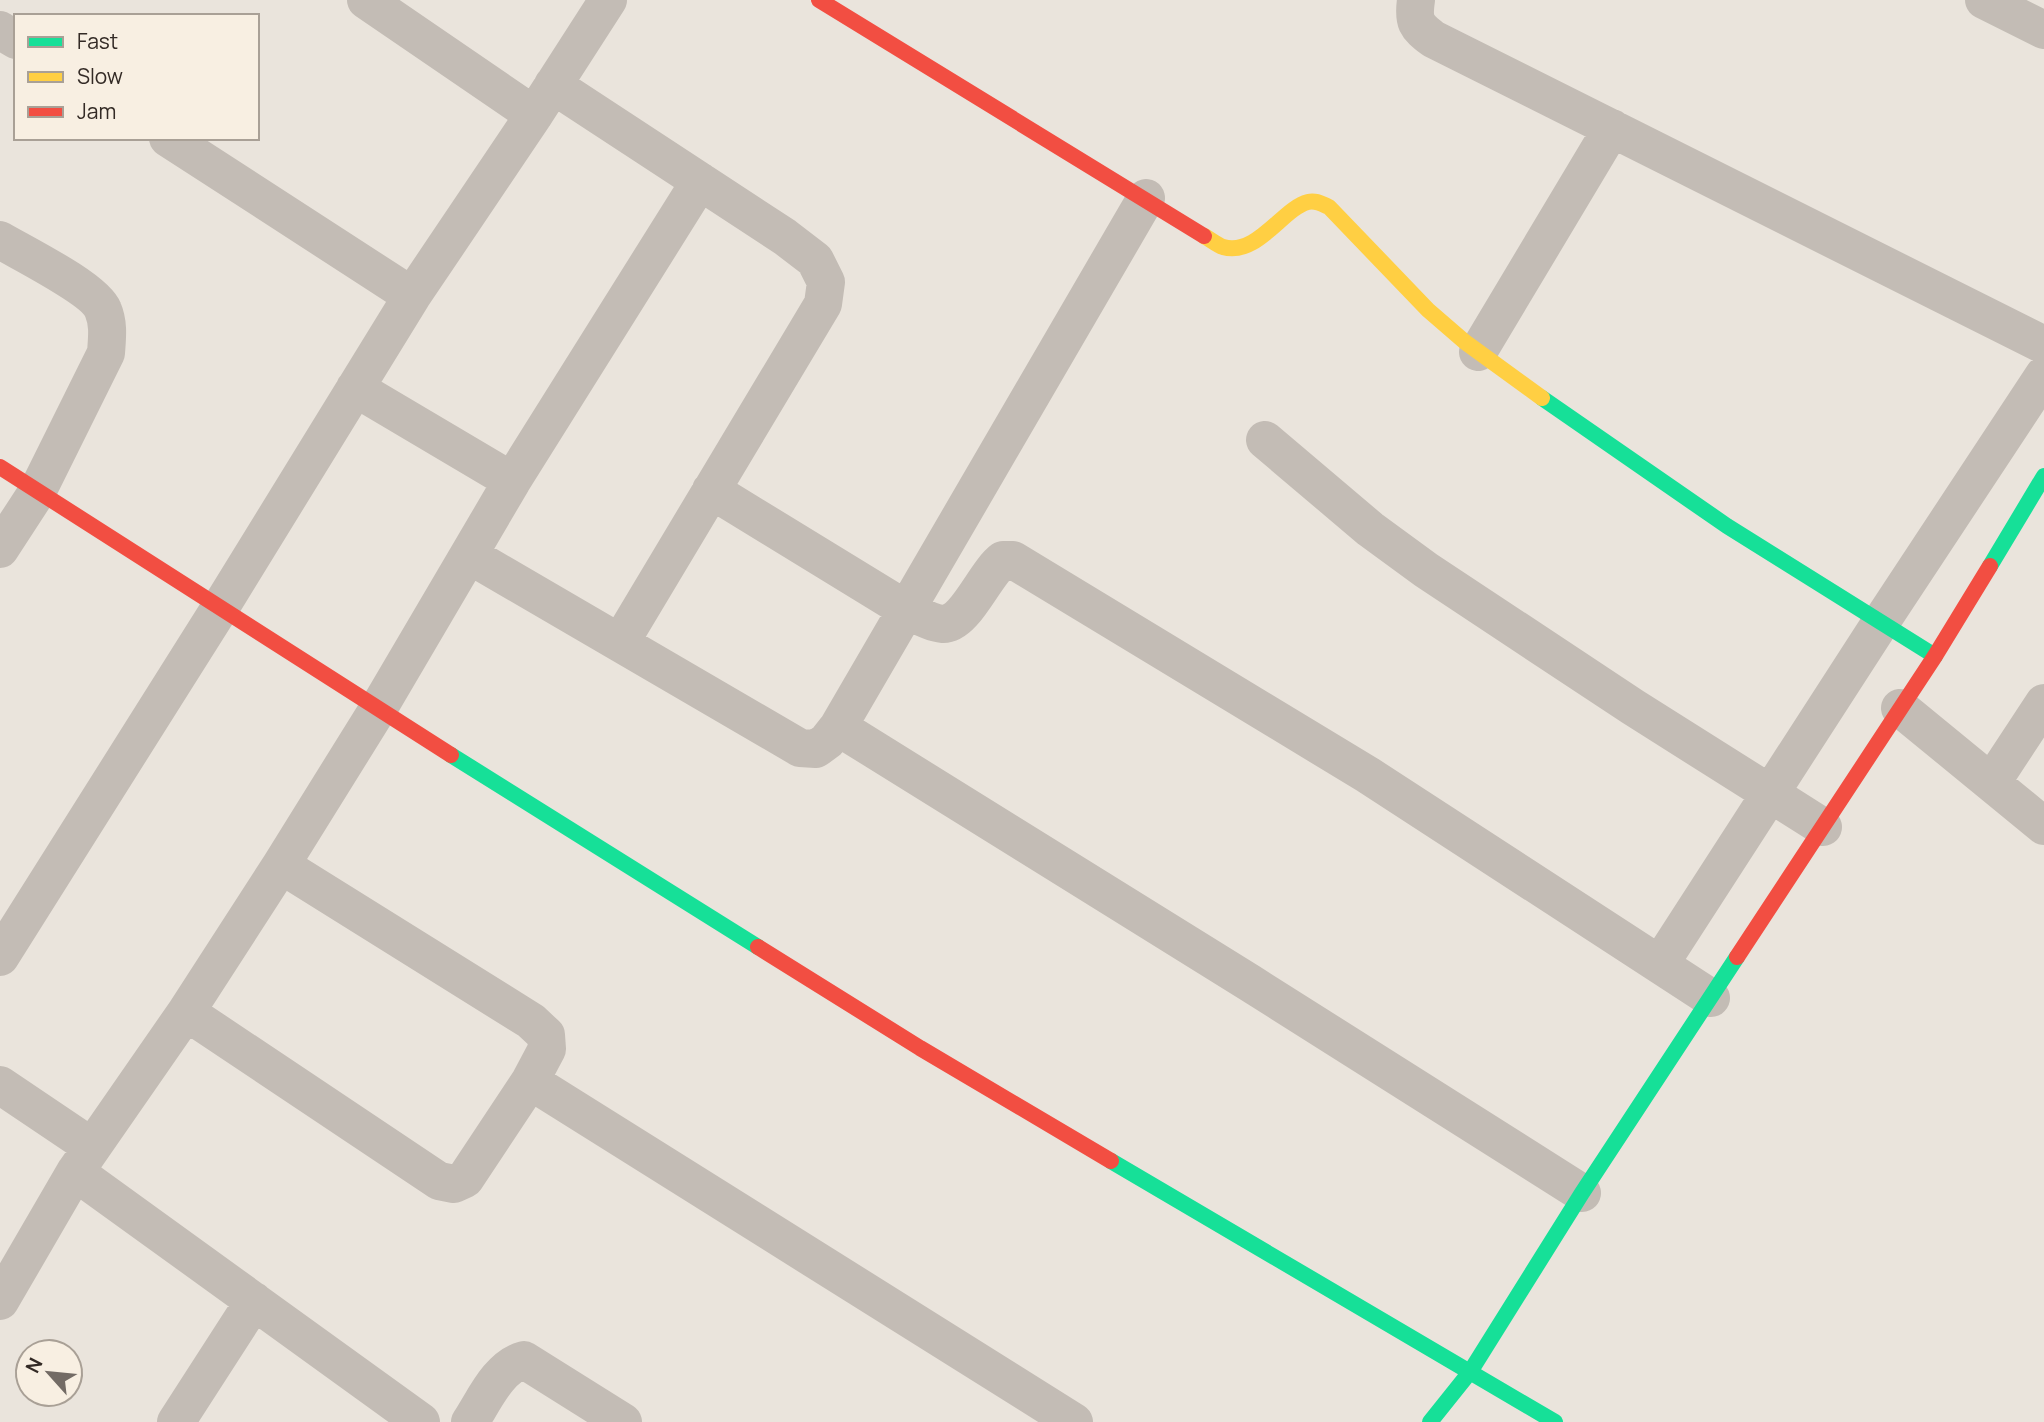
<svg xmlns="http://www.w3.org/2000/svg" width="2044" height="1422" font-family="Manrope,sans-serif">
<style>
.lines{fill:none;stroke-linecap:round;stroke-linejoin:round}
.street{stroke:#c3bcb5;stroke-width:38}
.fast{stroke:#16e098;stroke-width:16}
.slow{stroke:#ffcf43;stroke-width:16}
.jam{stroke:#f24e42;stroke-width:16}
</style>
<rect width="100%" height="100%" fill="#eae4dc"/>
<g class="lines">
<!-- street -->
<path class="street" d="M366 0 534 115
M1416 0C1413 22 1416 26 1433 39L2044 345
M1984 0 2044 30
M0 30 16 40
M553 85 785 237 815 260 826 282 823 304 620 643
M168 138 412 296
M0 240C22 253 95 289 103 310 109 324 107 338 106 353L37 492 0 549
M1478 352 1612 128
M355 388 512 481
M1265 440 1370 529 1426 570 1633 707 1823 827
M711 490 907 610C918 615 931 623 943 624 965 625 985 573 1003 560H1013L1368 775 1711 998
M469 555 800 748 816 749 827 741 838 727 1146 198
M1900 708 2044 826
M838 727 1250 983 1582 1193
M1992 782 2044 703
M0 957 220 608 412 296 534 115 608 0
M1660 964 1881 622 2044 375
M186 1012 439 1181 454 1184 465 1179 530 1081 547 1049 546 1035 531 1021 281 865
M530 1081 1074 1422
M0 1085 92 1147
M75 1172 421 1422
M0 1301 75 1172 186 1012 281 865 378 709 512 481 700 181
M176 1422 254 1301
M470 1422C484 1401 498 1367 524 1360L623 1422"/>
<!-- fast -->
<path class="fast" d="M1542 398 1727 526 1935 656
M1990 566 2044 476
M451 755 758 947
M1111 1161 1555 1422
M1430 1422 1470 1372 1582 1193 1737 957"/>
<!-- slow -->
<path class="slow" d="M1204 236C1210 239 1217 245 1223 247 1257 257 1283 208 1308 202 1316 200 1322 204 1329 207L1428 310 1465 342 1542 398"/>
<!-- jam -->
<path class="jam" d="M819 0 1204 236
M0 467 451 755
M758 947 920 1048 1111 1161
M1737 957 1935 656 1990 566"/>
</g>
<!-- legend -->
<rect x="14" y="14" width="245" height="126" fill="#f8efe2" stroke="#a9a096" stroke-width="2"/>
<rect x="28" y="37" width="35" height="10" fill="#16e098" stroke="#a9a096" stroke-width="2"/>
<text x="77" y="49" font-size="21" fill="#332a25">Fast</text>
<rect x="28" y="72" width="35" height="10" fill="#ffcf43" stroke="#a9a096" stroke-width="2"/>
<text x="77" y="84" font-size="21" fill="#332a25">Slow</text>
<rect x="28" y="107" width="35" height="10" fill="#f24e42" stroke="#a9a096" stroke-width="2"/>
<text x="77" y="119" font-size="21" fill="#332a25">Jam</text>
<!-- north arrow -->
<g transform="translate(49 1373) rotate(297)"><circle r="33" fill="#f8efe2" stroke="#a9a096" stroke-width="2"/>
<path d="M0-5L12 26L0 18L-12 26Z" fill="#736b65"/>
<text y="-10" font-size="19" font-weight="bold" text-anchor="middle" fill="#332a25">N</text>
</g>
</svg>
